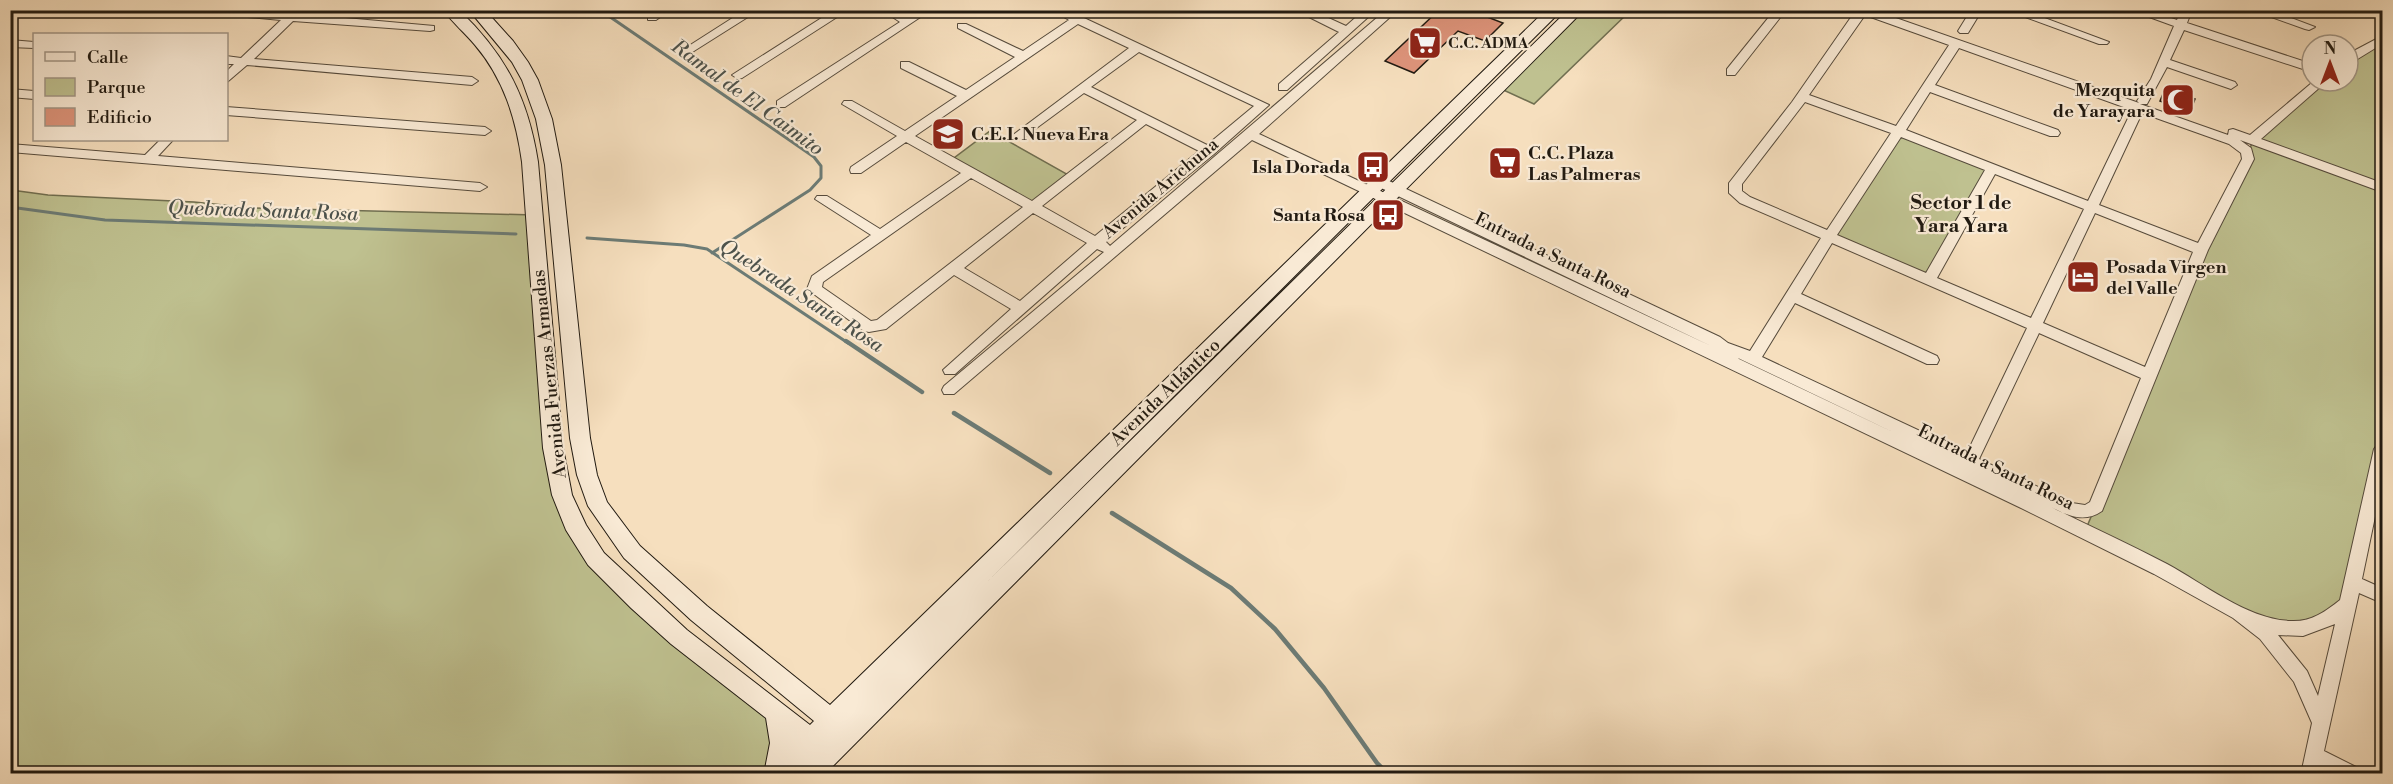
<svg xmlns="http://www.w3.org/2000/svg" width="2393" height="784" font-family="'Libre Bodoni',serif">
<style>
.green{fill:#bfc190;stroke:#706e50;stroke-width:1.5}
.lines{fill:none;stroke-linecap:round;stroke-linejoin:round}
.stream-far1{stroke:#6c7b75;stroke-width:3}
.stream{stroke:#6c7b75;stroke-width:4.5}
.building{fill:#dd937a;stroke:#211a11;stroke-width:1.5}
.street-casing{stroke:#564b3c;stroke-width:2}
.secondary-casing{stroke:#211a11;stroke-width:2}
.street{fill:#f9ead5;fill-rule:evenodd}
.secondary{fill:#f9ead5;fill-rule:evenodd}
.labels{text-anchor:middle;stroke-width:4.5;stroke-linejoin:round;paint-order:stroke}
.far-poi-label{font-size:15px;font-weight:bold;fill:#211a11;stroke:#f9ead5;text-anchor:start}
.poi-label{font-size:18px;font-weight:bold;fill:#211a11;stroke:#f9ead5;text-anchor:end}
.street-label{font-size:18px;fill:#211a11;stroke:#f9ead5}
.water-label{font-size:20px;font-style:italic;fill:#4d524b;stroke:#f9ead5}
.neighbourhood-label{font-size:20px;font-weight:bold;fill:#211a11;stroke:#f9ead5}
</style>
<rect width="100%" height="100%" fill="#f6dfbe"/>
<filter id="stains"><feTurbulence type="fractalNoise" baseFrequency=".00333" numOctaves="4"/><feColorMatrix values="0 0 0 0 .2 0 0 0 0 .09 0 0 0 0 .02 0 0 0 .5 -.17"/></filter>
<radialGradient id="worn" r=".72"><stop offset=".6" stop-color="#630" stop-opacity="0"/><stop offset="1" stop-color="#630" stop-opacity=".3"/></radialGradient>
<!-- green -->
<path class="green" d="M1577 11H1630L1534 104 1499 88Z
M2382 39V449L2346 605 2283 630 2085 531 2253 141 2321 81H2348V59Z
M990 131 1072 177 1032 207 950 161Z
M1898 131 1992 168 1929 280 1829 237Z
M11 190 48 195 194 202 253 208 534 215 546 375 577 530 775 713 776 773H11Z"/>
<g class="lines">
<!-- stream-far1 -->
<path class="stream-far1" d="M600 10 814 157 821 166V178L810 190 712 253
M10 207 105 220 516 234
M587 238 684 245 707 249 848 343"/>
<!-- stream -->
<path class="stream" d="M846 341 922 392
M954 413 1050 473
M1112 513 1231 588 1275 629 1324 688 1377 763 1388 774"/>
</g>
<!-- building -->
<path class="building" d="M1439 10H1469L1503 23 1485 41 1458 31 1414 73 1385 61Z
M2165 89 2195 99 2190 112 2160 101Z"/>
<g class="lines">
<defs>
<path id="street" d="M199 10 290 13 296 12 301 14 434 26V30L430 31 293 21 254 59 472 77 478 81 472 85 247 65 226 83V72L234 64H226V56L241 58 281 20 204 13Z
M656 10H670L656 20H648V16Z
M745 10H759L694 51 690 53 684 49Z
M834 10H848L742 78 738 79 732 75Z
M882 10H896L907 17 917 10H931L785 107H777V101L900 22Z
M1052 10H1067L1269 105 1214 154 1106 242 1110 246 1386 10H1398L1259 134 1711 346 1375 185 1374 182 1380 178 1385 179 1720 337 1728 343 1750 351 1821 238 1740 203 1729 193V183L1792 102 1856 10H1873L2139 103 2137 101 2151 79 2174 26 2130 10H2148L2177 20 2181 10H2192L2187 23 2312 64V72L2184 30 2170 60 2235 82 2237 85 2231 89 2167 67 2147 104H2140L2228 135 2229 130 2233 129 2250 135 2314 81H2327L2261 139 2382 183V192L2240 140 2251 148 2254 159 2208 250 2102 511C2085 523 2068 516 2051 507 2089 526 2129 544 2167 564 2204 584 2249 620 2291 621 2311 622 2325 612 2340 600L2374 449 2377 445 2382 443V483L2362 579 2382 588V603L2359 593 2324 751 2358 768 2360 774H2331L2321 768 2319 774H2301L2312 723 2294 682 2260 639 2233 618 2154 574 2019 507 1252 140 954 394H944L942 390 944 386 1104 252 1097 249 955 374H945L943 370 1011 309 954 275 886 329 869 332 864 331 807 289 812 276 871 235 815 199 817 196H827L880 229 961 173 906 142 861 173H851L850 170 851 167 897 136 842 104 844 101H852L905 131 957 96 901 68V62H909L966 90 1015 57 958 28V24H966L1023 51 1069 20ZM1865 15 1949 45 1896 126 1809 95ZM1078 24 1129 48 1013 135 1015 138H1023L1084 93 1137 120 1032 201 915 136ZM1959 48 2132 110 2088 201 1906 130 1930 92 2050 136H2058L2060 133 2058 130 1935 85ZM1139 52 1254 106 1207 145 1091 87ZM1805 102 1891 133 1827 230 1750 197 1742 191V184ZM2142 113 2229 144 2241 153 2242 159 2198 243 2099 205ZM1146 124 1199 151 1095 236 1042 206ZM1901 137 1985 170 1926 273 1837 235ZM1995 174 2084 209 2031 318 1937 278ZM971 178 1023 207 877 320 871 321 822 287 823 282ZM1033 213 1087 243 1020 301 964 268ZM2095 213 2193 252 2145 367 2043 323ZM1832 243 2027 328 1967 453 1762 357 1795 303 1927 364H1937L1939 360 1937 356 1801 294ZM2039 333 2141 378 2090 502 2085 505 2072 503 1979 459ZM1738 358 1897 434 1739 359ZM2335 624 2318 696 2307 671 2278 635 2303 636Z
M1295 10H1311L1346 26 1364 10H1376L1287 90H1279V84L1339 32Z
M1756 10H1786L1735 75H1727V69L1769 17Z
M1971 10H1982L1968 33H1960L1958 31Z
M2006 10H2023L2109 42 2107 44H2099Z
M2252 10H2270L2315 27 2309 30 2305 29Z
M2382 36V44L2356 60H2348V54Z
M10 40 34 42V48L10 47Z
M10 89 34 91V99L10 97Z
M226 107 485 127 491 131 485 135 226 115Z
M160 140H173L158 156 480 183 487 187 480 191 10 152V144L145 155Z"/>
<path id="secondary" d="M443 10H459C506 55 528 98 538 162L563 448 572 495 586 525 604 553 687 630 810 725 814 721 691 620 624 558 588 506 577 475 570 438 545 165 536 119 522 80 512 62 469 10H485L513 41 528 62 538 80 552 119 561 165 590 438 597 475 607 502 640 546 707 606 830 705 1546 10H1562L985 584 1568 10H1584L825 774H796L798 769 793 774H764L770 743 766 718 671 644 631 608 588 565 566 530 552 495 543 448 522 162C516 119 504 79 475 45 465 33 453 23 443 10Z"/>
</defs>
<!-- street casing -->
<use href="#street" class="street-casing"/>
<!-- secondary casing -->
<use href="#secondary" class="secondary-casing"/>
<!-- street -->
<use href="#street" class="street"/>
<!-- secondary -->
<use href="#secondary" class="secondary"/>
</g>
<!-- icons -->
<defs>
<symbol id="supermarket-square" viewBox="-11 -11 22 22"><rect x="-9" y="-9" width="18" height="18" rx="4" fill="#8f2418" stroke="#f9ead5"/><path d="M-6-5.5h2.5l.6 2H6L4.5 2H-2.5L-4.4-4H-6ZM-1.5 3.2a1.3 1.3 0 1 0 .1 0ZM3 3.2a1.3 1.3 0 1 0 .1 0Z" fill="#fff"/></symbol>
<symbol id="mosque-square" viewBox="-11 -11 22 22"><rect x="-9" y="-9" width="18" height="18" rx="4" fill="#8f2418" stroke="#f9ead5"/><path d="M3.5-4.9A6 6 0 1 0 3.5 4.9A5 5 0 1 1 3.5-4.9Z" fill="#fff"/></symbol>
<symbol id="school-square" viewBox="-11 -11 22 22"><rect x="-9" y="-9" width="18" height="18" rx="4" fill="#8f2418" stroke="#f9ead5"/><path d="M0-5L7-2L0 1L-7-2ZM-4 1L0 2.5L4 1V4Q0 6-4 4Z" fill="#fff"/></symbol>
<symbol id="bus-square" viewBox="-11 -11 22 22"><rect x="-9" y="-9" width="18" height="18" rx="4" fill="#8f2418" stroke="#f9ead5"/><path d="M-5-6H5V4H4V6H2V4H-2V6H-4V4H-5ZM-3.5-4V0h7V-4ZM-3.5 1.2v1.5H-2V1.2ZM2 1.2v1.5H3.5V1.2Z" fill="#fff"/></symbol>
<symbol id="hotel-square" viewBox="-11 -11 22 22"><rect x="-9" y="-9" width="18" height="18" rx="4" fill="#8f2418" stroke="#f9ead5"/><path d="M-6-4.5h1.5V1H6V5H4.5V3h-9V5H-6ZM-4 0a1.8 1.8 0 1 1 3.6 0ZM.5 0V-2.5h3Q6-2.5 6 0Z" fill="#fff"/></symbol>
</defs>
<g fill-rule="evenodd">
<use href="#supermarket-square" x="1406" y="24" width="38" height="38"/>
<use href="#mosque-square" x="2159" y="81" width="38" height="38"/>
<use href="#school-square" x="929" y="115" width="38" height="38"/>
<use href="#supermarket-square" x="1486" y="144" width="38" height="38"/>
<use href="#bus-square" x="1354" y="148" width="38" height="38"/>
<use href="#bus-square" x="1369" y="196" width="38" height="38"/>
<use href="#hotel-square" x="2064" y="258" width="38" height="38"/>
</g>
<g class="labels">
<!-- far-poi labels -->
<g class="far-poi-label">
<text x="1448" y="48">C.C. ADMA</text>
</g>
<!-- poi labels -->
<g class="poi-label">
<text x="2155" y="96">Mezquita<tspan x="2155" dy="21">de Yarayara</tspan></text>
<text x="971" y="140" text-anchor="start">C.E.I. Nueva Era</text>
<text x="1528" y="159" text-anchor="start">C.C. Plaza<tspan x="1528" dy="21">Las Palmeras</tspan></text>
<text x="1350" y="173">Isla Dorada</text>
<text x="1365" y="221">Santa Rosa</text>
<text x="2106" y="273" text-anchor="start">Posada Virgen<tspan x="2106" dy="21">del Valle</tspan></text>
</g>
<!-- street labels -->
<g class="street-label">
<text transform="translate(1160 188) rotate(-40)" y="6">Avenida Arichuna</text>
<text transform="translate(1553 255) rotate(26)" y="6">Entrada a Santa Rosa</text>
<text transform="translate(549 374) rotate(-96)" y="6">Avenida Fuerzas Armadas</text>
<text transform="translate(1165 392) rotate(-44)" y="6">Avenida Atlántico</text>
<text transform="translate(1996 467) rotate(26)" y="6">Entrada a Santa Rosa</text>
</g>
<!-- water labels -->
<g class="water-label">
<text transform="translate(748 97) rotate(36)" y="7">Ramal de El Caimito</text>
<text transform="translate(263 210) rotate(2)" y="7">Quebrada Santa Rosa</text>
<text transform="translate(802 295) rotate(33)" y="7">Quebrada Santa Rosa</text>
</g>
<!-- neighbourhood labels -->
<g class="neighbourhood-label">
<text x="1961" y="209">Sector 1 de<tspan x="1961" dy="23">Yara Yara</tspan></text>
</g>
</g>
<!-- margin -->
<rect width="2393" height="784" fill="none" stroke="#f6dfbe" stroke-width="36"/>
<rect x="12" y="12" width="2369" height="760" fill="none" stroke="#211a11" stroke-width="3"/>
<rect x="18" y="18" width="2357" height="748" fill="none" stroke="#211a11" stroke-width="1.5"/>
<!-- legend -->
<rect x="33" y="33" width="195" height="108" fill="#f9ead5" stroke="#a39787" stroke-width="1.5"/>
<rect x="45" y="52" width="30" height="9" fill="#f9ead5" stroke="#a39787" stroke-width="1.5"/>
<text x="87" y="63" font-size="18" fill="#211a11">Calle</text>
<rect x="45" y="78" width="30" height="18" fill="#bfc190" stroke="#a39787" stroke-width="1.5"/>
<text x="87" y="93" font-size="18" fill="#211a11">Parque</text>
<rect x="45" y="108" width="30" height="18" fill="#dd937a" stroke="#a39787" stroke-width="1.5"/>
<text x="87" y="123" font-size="18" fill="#211a11">Edificio</text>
<!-- north arrow -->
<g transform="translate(2330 63)"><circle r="28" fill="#f9ead5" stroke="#a39787" stroke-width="1.5"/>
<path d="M0-4.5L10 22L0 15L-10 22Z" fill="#8f2418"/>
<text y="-9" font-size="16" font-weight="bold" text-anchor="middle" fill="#211a11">N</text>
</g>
<rect width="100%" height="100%" filter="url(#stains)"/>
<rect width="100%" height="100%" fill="url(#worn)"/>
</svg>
